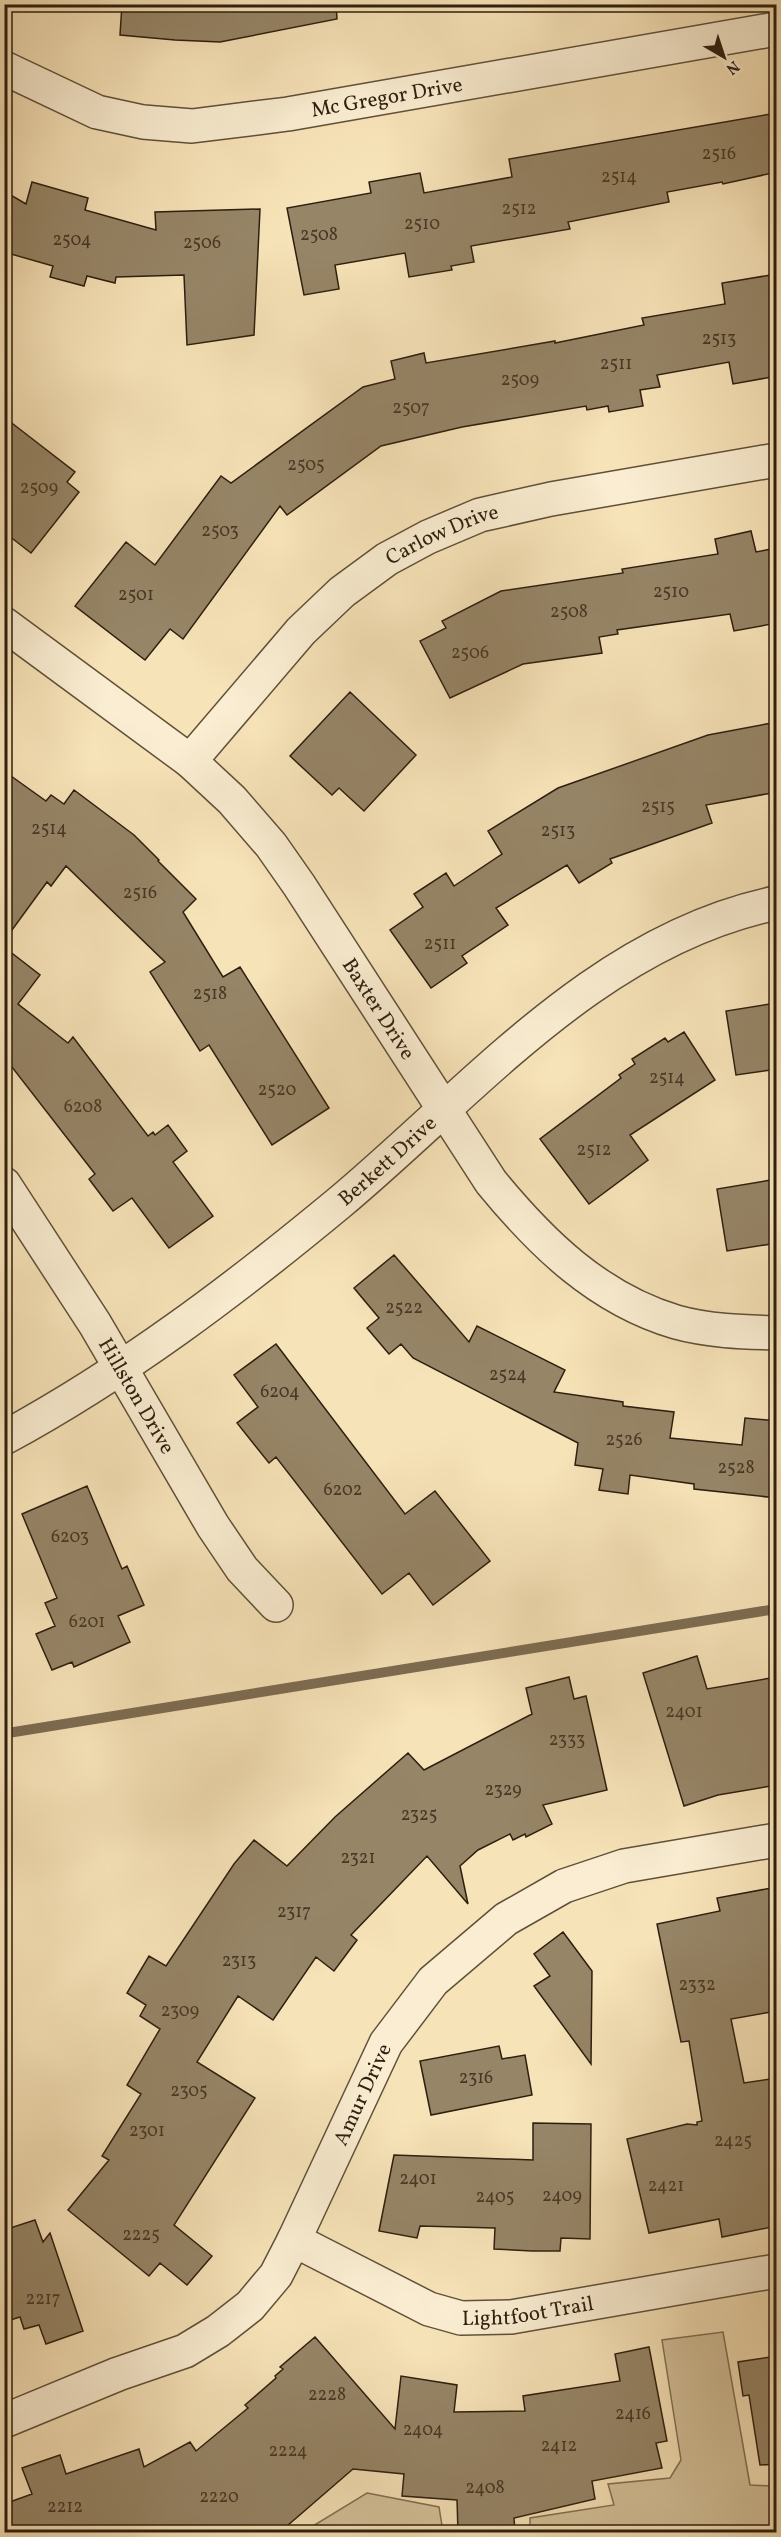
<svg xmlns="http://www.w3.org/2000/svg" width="781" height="2537" font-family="Vollkorn,serif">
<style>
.green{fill:#d5c29b;stroke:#817055;stroke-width:1.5}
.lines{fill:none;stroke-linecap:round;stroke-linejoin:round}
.stream{stroke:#7d6c52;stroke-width:10}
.building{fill:#968567;stroke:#2d1f0f;stroke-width:1.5}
.minor-casing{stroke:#605039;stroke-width:36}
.minor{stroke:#faedd1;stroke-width:33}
.labels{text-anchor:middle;stroke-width:4.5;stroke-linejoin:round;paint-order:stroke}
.number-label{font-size:18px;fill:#473825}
.street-label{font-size:21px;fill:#2d1f0f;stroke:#faedd1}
</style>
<rect width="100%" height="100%" fill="#f7e3b8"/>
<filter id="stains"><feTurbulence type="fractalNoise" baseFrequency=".00333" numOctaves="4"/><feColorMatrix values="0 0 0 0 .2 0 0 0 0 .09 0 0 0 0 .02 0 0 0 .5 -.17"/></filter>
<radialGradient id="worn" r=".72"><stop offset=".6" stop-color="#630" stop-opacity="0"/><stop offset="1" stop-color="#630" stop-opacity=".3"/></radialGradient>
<!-- green -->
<path class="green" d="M723 2332 750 2485 770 2486 776 2515V2532H530V2518L614 2505 608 2484 670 2478 681 2460 662 2340Z
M367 2493 439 2507 443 2532H303Z"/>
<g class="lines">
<!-- stream -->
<path class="stream" d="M8 1733 776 1609"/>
</g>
<!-- building -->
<path class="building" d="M122 4H336L337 19 220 42 175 40 120 35Z
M777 113V172L723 184 722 182 667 192 669 202 568 222 570 229 471 246 474 262 451 266 452 270 409 277 405 253 335 265 339 289 304 295 287 208 371 193 369 182 420 173 424 193 512 177 509 159Z
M32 182 88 198 85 210 156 230 155 212 260 209 254 335 187 345 184 275 116 277 115 283 87 276 84 286 50 277 53 266 4 252V191L26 204Z
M777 274V376L733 384 729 362 657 375 660 387 640 390 643 406 609 412 608 406 587 410 586 406 462 427 381 446 287 515 280 506 183 639 170 629 145 660 75 606 126 542 155 565 221 476 231 483 363 387 395 379 391 361 424 353 426 363 555 341V343L644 325 642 318 725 304 722 283Z
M4 417 75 472 67 482 79 492 31 553 4 532Z
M751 531 756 552 777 548V623L734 631 730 614 617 630 618 634 599 637 602 653 523 664 450 698 420 641 446 628 442 621 501 591 623 573 622 569 718 554 715 539Z
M350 692 416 755 364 811 339 788 332 795 290 756Z
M777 722V792L706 805 712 823 610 859 612 863 579 883 567 865 496 908 508 925 462 956 467 963 431 988 390 930 423 907 414 894 446 873 454 886 502 854 488 831 558 788 708 735Z
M4 771 46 801 51 795 64 804 74 790 134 835 159 860 158 861 196 899 183 912 223 977 240 967 329 1108 272 1145 209 1045 200 1051 150 972 165 962 66 866 51 886 47 882 4 941Z
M4 947 40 975 18 1004 68 1043 73 1037 148 1136 153 1132 155 1135 168 1125 187 1151 173 1162 213 1216 169 1248 132 1198 113 1211 89 1179 95 1174 12 1067 4 1062Z
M777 1003V1069L736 1075 726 1011Z
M684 1032 715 1080 630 1135 648 1160 589 1204 540 1139 621 1078 619 1075 635 1064 632 1059 665 1038 668 1042Z
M777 1179V1243L727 1251 717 1189Z
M394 1255 469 1342 477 1326 565 1370 554 1392 623 1402V1406L674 1412 670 1438 742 1445 745 1418 777 1421V1498L694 1489V1484L630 1475 628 1494 599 1490 603 1469 575 1465 578 1443 413 1358 401 1344 389 1354 367 1328 379 1318 354 1288Z
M276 1344 405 1514 435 1491 490 1561 433 1605 409 1573 382 1594 276 1457 269 1463 237 1423 258 1407 234 1375Z
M87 1486 122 1569 127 1566 144 1605 118 1616 130 1642 74 1667 72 1662 52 1670 36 1634 55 1626 45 1603 57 1598 22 1514Z
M697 1656 707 1689 777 1677V1785L718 1795 684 1806 643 1673Z
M569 1677 574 1699 586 1696 607 1790 543 1805 552 1824 526 1837 525 1834 513 1840 510 1834 478 1850 460 1866 468 1904 427 1856 351 1935 357 1940 334 1971 316 1957 273 2020 238 1996 197 2062 255 2098 174 2225 212 2256 187 2285 160 2263 149 2276 68 2210 109 2160 102 2156 141 2094 127 2085 160 2029 140 2016 146 2005 127 1993 149 1956 166 1966 234 1864 254 1840 287 1866 335 1817 408 1753 424 1770 532 1714 526 1688Z
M777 1887V2011L731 2019 744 2083 777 2078V2226L722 2237 719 2219 649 2233 627 2139 687 2124 697 2125V2122L702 2121 689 2041 681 2042 657 1924 720 1911 717 1898Z
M563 1932 592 1971 591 2064 534 1986 550 1976 534 1954Z
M499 2046 502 2059 525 2055 532 2095 431 2115 420 2061Z
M533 2123 591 2124 590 2239 561 2238 560 2251H532L494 2249 495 2228 420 2226 417 2238 379 2231 394 2155 533 2160Z
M35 2220 43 2242 50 2233 83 2331 46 2344 39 2325 24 2329 20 2317 4 2322V2230Z
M315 2337 395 2429 401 2376 457 2385 454 2412 525 2411 523 2396 620 2381 615 2354 649 2347 667 2441 656 2443 662 2468 592 2481 595 2499 514 2518 515 2532H458L457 2500 402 2496 404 2474 353 2469 280 2532H4V2504L32 2494 22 2468 60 2455 66 2474 139 2449 144 2467 190 2442 196 2451 248 2408 245 2405 276 2378 275 2376 283 2369 280 2367Z
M777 2356V2464L760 2465 749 2395 743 2396 738 2362Z"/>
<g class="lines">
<defs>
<g id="minor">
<path id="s1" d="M4 68 97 112 143 122 192 126 288 114 776 29"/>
<path id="s2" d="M4 624 190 761 232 800 271 845 299 885 491 1182C541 1243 598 1299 676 1322 708 1331 743 1332 776 1333"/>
<path id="s3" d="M190 761 301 631 342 592 387 559 428 537 480 515 551 499 776 460"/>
<path id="s4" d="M4 1184 95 1324 213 1526 242 1569 276 1605"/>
<path id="s5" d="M4 1438C124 1373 234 1290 339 1203 473 1091 597 940 776 903"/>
<path id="s6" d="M294 2240 429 2309 461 2318 511 2317 776 2271"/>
<path id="s7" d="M4 2421 118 2374 185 2351 218 2331 250 2306 276 2275 294 2240 386 2043 433 1981 506 1919 564 1886 624 1866 776 1840"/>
</g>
</defs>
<!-- minor casing -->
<use href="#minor" class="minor-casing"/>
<!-- minor -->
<use href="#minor" class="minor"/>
</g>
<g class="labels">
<!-- number labels -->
<g class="number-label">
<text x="719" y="159">2516</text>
<text x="619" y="182">2514</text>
<text x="519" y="214">2512</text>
<text x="422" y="229">2510</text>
<text x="319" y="240">2508</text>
<text x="72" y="245">2504</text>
<text x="202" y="248">2506</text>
<text x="719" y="344">2513</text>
<text x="616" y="369">2511</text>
<text x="520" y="385">2509</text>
<text x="411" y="413">2507</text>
<text x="306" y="470">2505</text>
<text x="39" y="493">2509</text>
<text x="220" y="536">2503</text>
<text x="671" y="597">2510</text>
<text x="136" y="600">2501</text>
<text x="569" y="617">2508</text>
<text x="470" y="658">2506</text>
<text x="658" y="812">2515</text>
<text x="49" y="834">2514</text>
<text x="558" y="836">2513</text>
<text x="140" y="898">2516</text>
<text x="440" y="949">2511</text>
<text x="210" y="999">2518</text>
<text x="667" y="1083">2514</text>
<text x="277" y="1095">2520</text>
<text x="83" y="1112">6208</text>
<text x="594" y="1155">2512</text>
<text x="404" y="1313">2522</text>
<text x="508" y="1380">2524</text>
<text x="280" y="1397">6204</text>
<text x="624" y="1445">2526</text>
<text x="736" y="1473">2528</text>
<text x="343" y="1495">6202</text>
<text x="70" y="1542">6203</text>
<text x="87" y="1627">6201</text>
<text x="684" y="1717">2401</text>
<text x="567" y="1745">2333</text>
<text x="503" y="1795">2329</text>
<text x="419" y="1820">2325</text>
<text x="358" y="1863">2321</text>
<text x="294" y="1917">2317</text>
<text x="239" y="1966">2313</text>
<text x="697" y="1990">2332</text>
<text x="180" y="2016">2309</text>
<text x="476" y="2083">2316</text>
<text x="189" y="2096">2305</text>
<text x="147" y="2136">2301</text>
<text x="733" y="2146">2425</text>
<text x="418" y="2184">2401</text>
<text x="666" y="2191">2421</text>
<text x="562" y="2201">2409</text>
<text x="495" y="2202">2405</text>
<text x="141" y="2240">2225</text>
<text x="43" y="2304">2217</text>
<text x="327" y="2400">2228</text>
<text x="633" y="2419">2416</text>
<text x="423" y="2435">2404</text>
<text x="559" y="2451">2412</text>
<text x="288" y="2456">2224</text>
<text x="485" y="2493">2408</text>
<text x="219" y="2502">2220</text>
<text x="65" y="2512">2212</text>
</g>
<!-- street labels -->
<g class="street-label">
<text dy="7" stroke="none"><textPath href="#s1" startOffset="396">Mc Gregor Drive</textPath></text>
<text dy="7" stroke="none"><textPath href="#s3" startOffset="344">Carlow Drive</textPath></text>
<text dy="7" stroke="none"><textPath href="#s2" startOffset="544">Baxter Drive</textPath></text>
<text dy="7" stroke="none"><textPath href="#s5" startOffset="474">Berkett Drive</textPath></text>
<text dy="7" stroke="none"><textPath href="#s4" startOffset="250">Hillston Drive</textPath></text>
<text dy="7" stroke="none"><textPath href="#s7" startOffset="514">Amur Drive</textPath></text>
<text dy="7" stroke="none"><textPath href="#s6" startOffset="252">Lightfoot Trail</textPath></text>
</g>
</g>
<!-- margin -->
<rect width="781" height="2537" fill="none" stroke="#f7e3b8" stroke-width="24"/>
<rect x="6" y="6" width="769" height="2525" fill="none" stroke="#2d1f0f" stroke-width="3"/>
<rect x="12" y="12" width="757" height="2513" fill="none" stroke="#2d1f0f" stroke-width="1.5"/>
<!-- north arrow -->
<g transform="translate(724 57) rotate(141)" stroke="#faedd1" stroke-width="4.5" paint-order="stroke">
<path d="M0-4.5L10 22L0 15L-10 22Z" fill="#2d1f0f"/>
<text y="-9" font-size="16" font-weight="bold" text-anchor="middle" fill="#2d1f0f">N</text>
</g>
<rect width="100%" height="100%" filter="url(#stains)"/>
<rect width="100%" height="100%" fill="url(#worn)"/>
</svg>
